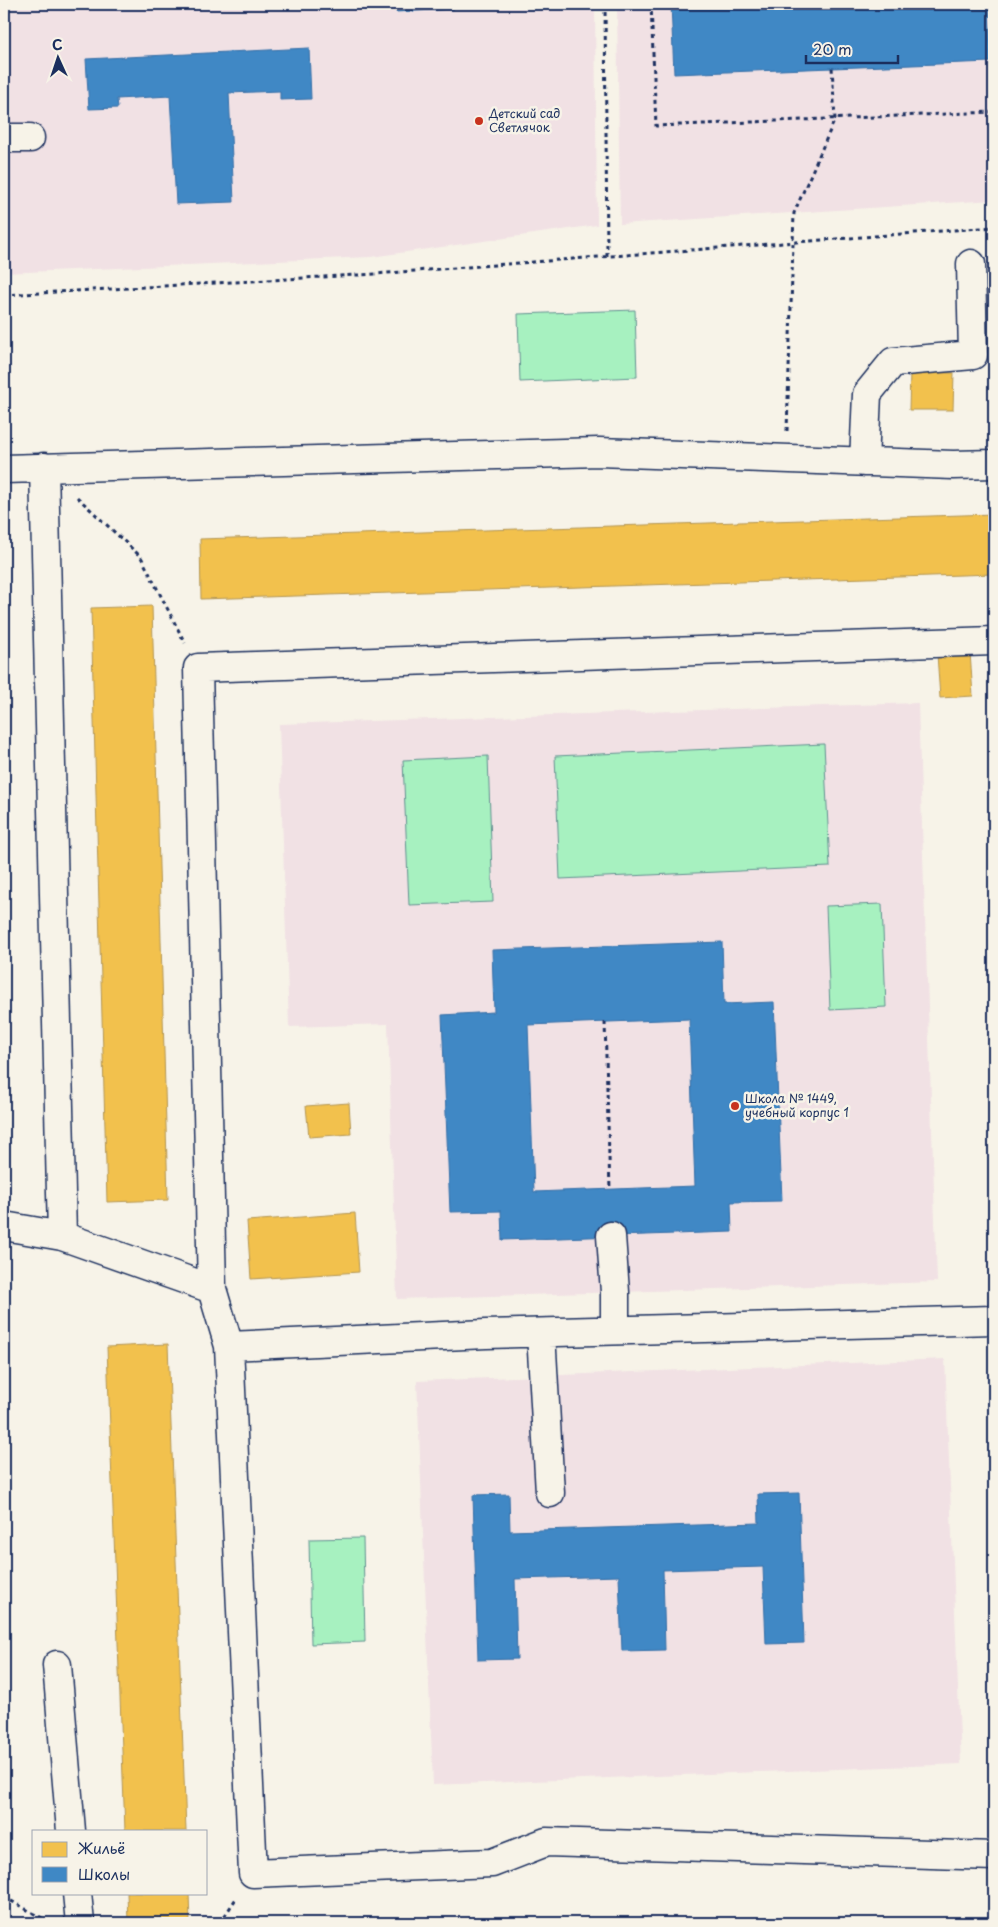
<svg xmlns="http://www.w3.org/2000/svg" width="998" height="1927" font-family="'Playpen Sans',sans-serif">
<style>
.built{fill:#f1e1e4}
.green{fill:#a7f1c0;stroke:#61908f}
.homes{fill:#f2c14e;stroke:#b29553}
.schools{fill:#3f88c5;stroke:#346da6;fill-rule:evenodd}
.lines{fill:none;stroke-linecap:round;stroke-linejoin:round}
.minor-casing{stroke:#1b2f5e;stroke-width:31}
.path{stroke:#1b2f5e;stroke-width:3;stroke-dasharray:4 4;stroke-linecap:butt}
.minor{stroke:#f7f3e8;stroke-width:28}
.poi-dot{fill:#c8321e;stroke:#f7f3e8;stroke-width:2}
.labels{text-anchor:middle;stroke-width:5;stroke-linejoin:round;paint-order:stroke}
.poi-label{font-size:12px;fill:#1b2f5e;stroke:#f7f3e8;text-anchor:start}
</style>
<rect width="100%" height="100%" fill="#f7f3e8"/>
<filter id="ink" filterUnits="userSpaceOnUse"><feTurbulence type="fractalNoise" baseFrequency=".02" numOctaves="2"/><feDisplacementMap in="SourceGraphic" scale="10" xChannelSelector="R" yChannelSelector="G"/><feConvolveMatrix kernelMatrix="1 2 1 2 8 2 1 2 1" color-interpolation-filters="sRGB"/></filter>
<g filter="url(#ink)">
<!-- built -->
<path class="built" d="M4 4H595L597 225 371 257 4 273Z
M617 4H994V200L620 224Z
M918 703 937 1282 397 1299 388 1024 289 1027 279 724Z
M945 1359 961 1764 433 1785 417 1381Z"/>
<!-- green -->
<path class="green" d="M635 310 637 377 520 382 518 314Z
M824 744 830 867 560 879 555 756Z
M488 756 493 902 409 905 403 760Z
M882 904 886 1007 830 1010 826 906Z
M363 1538 365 1642 311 1644 309 1539Z"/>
<!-- homes -->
<path class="homes" d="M910 372 954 373 953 410H909Z
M994 514V574L201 599 200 539Z
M152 606 168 1200 107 1202 91 608Z
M970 652 973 696 940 698 937 654Z
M349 1103 351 1134 309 1137 306 1106Z
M355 1213 359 1272 251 1279 247 1221Z
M168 1344 186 1831H125L107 1347Z
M127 1893H189L190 1923H128Z
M994 1919V1923H854L894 1922Z"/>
<!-- schools -->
<path class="schools" d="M396 4H454V9L396 12Z
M671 4H989L991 62 674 74Z
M309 48 311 99 280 100V91L229 93 234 202 176 204 170 96 117 99 118 108 89 109 86 59Z
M722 942 724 1004 774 1002 782 1201 731 1202 732 1232 502 1240 501 1211 450 1212 442 1015 494 1012 492 950ZM689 1019 695 1186 534 1192 528 1025Z
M799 1493 804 1643 766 1644 763 1567 663 1570 665 1650 622 1651 619 1576 515 1579 517 1659 478 1660 473 1495 509 1494 510 1531 759 1523 758 1494Z"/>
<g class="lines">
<defs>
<path id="minor" d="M4 138H30
M864 462 867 394 893 362 973 355 971 264
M44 467 62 1236
M4 469 599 452 953 465 994 464
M4 1226 62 1236 212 1289 229 1346 253 1873 492 1863 546 1842 994 1856
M611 1236 615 1292V1330
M212 1289 198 668 994 641
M541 1333 550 1493
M229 1346 486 1334 994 1320
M57 1665 71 1831
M77 1893 80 1923"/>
</defs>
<!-- minor casing -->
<use href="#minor" class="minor-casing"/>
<!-- path -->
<path class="path" d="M605 4 607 257
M651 4 656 126 994 112
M4 295 375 274 994 227
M787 431 794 213 835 119 832 67
M77 497 141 557 185 643
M605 1022 610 1190
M4 1897 51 1923
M220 1923 237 1897"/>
<!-- minor -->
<use href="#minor" class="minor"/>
</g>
</g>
<!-- markers -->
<g class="poi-dot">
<circle cx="479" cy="121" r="5"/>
<circle cx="735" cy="1106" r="5"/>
</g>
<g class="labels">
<!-- poi labels -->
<g class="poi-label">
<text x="489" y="118">Детский сад<tspan x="489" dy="14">Светлячок</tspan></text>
<text x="745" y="1103">Школа № 1449,<tspan x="745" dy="14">учебный корпус 1</tspan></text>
</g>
</g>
<!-- margin -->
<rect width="998" height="1927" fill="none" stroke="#f7f3e8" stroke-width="20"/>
<rect x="10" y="10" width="978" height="1907" fill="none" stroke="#1b2f5e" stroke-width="2" filter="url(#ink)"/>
<!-- legend -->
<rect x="32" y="1830" width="175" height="65" fill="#f7f3e8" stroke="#9fa5b1"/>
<rect x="42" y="1842" width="25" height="15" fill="#f2c14e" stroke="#9fa5b1"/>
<text x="78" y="1854" font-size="15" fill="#1b2f5e">Жильё</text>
<rect x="42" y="1867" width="25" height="15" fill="#3f88c5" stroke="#9fa5b1"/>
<text x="78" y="1880" font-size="15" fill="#1b2f5e">Школы</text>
<!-- north arrow -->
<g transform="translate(58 58) rotate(357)" stroke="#f7f3e8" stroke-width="4" paint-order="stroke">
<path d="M0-4L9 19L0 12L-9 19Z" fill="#1b2f5e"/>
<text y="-8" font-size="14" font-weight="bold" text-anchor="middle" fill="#1b2f5e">С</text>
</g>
<!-- scale -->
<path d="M806 55v8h92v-8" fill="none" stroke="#1b2f5e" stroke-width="2.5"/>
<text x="813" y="55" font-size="15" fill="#1b2f5e" stroke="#f7f3e8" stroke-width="4" paint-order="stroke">20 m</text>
</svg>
